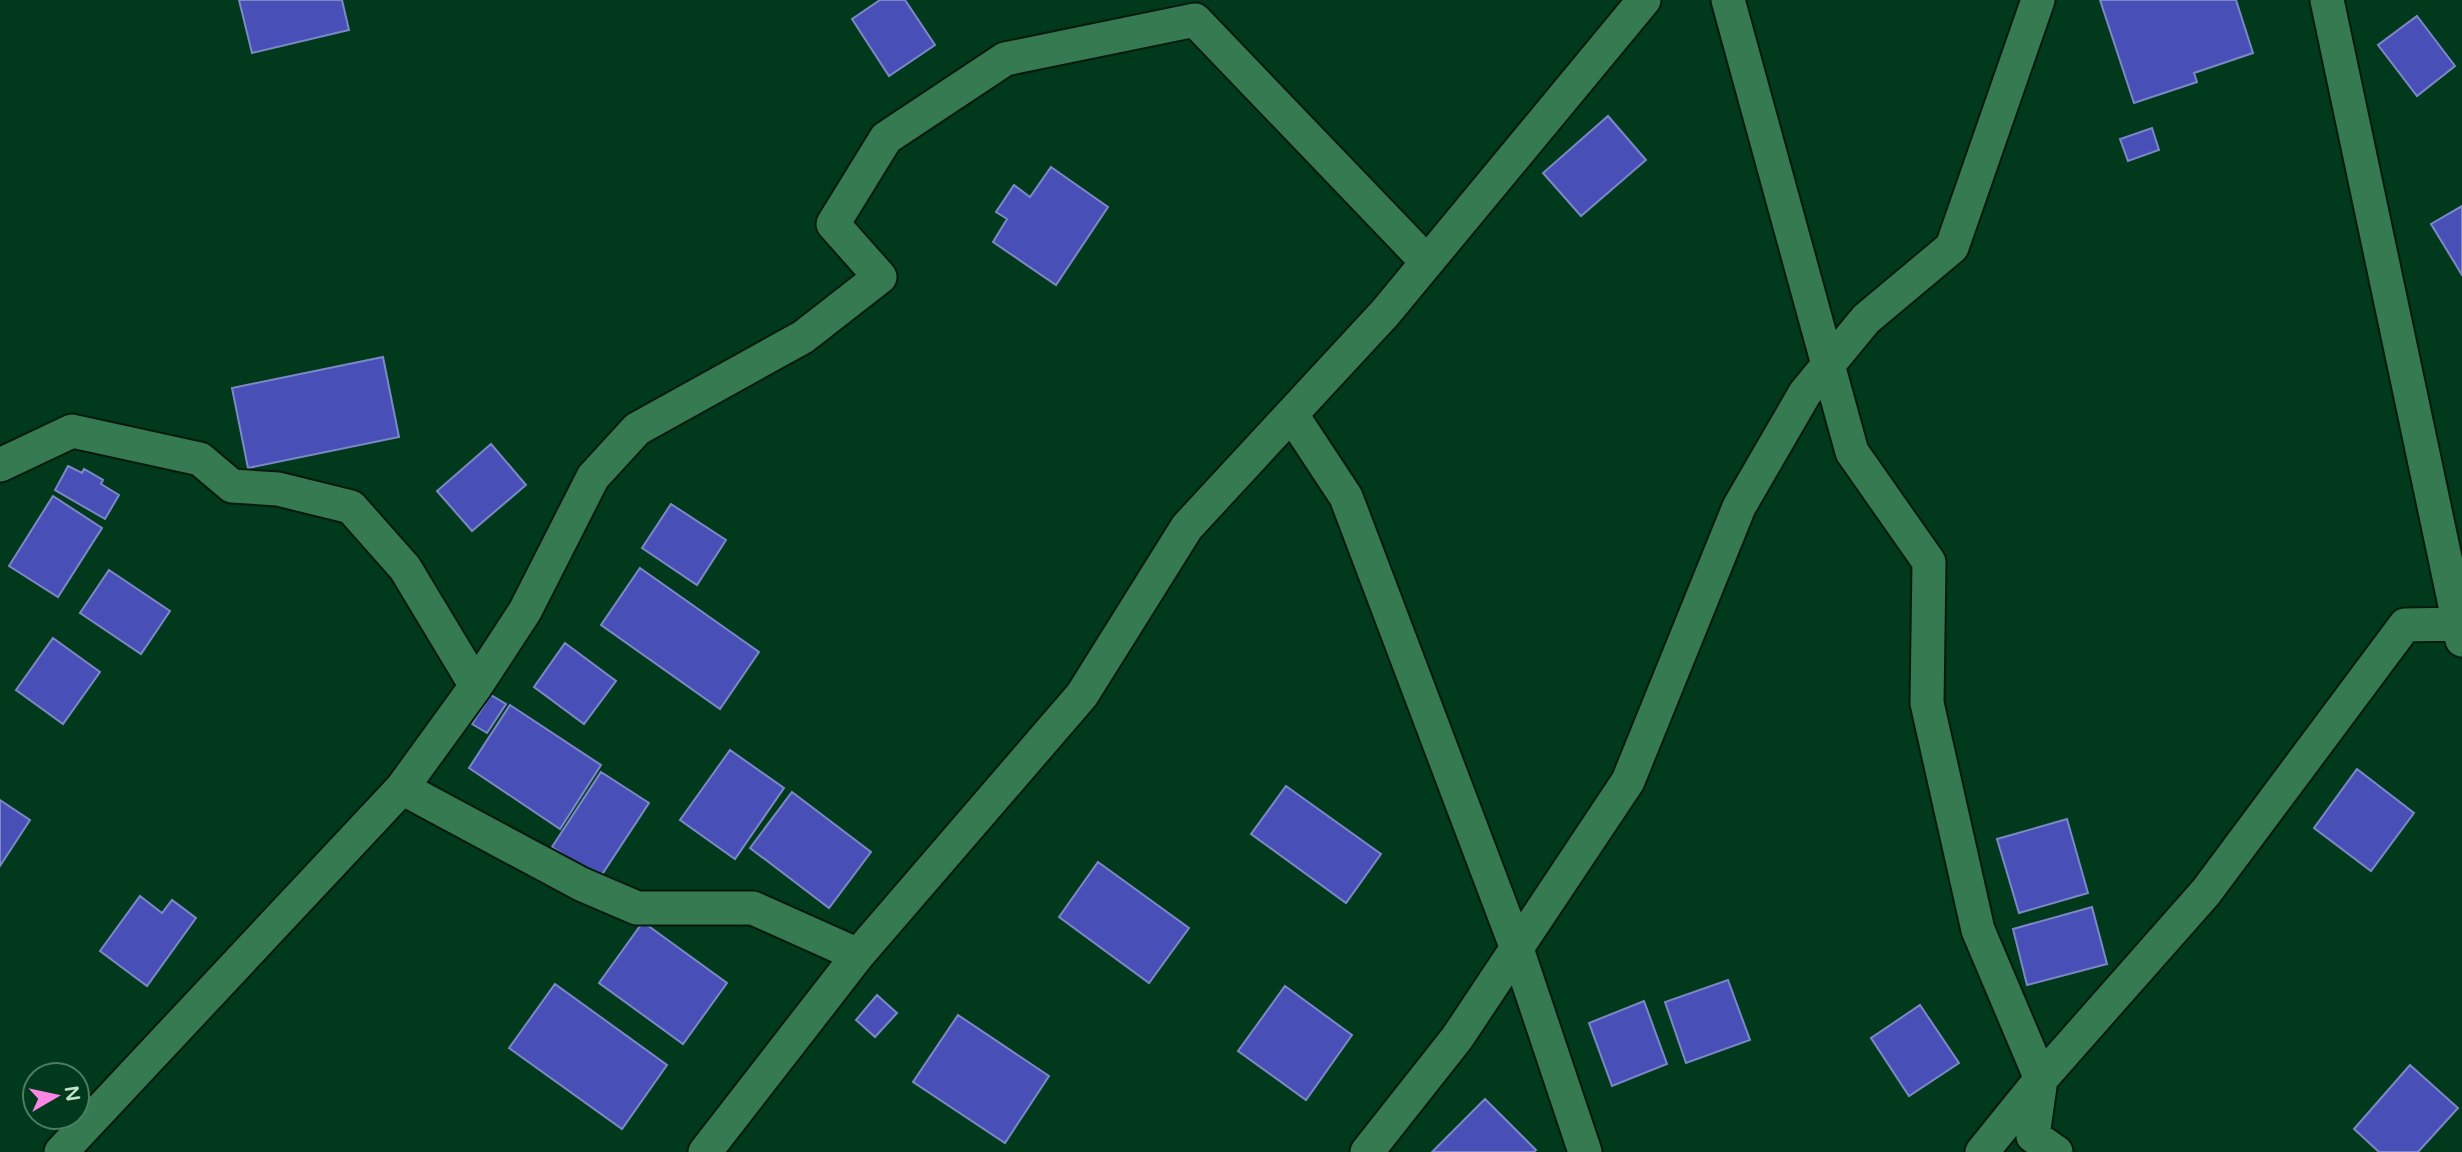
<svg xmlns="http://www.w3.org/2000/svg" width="2462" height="1152" font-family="'Varela Round',sans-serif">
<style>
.building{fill:#4850b7;stroke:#7c88c6;stroke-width:2}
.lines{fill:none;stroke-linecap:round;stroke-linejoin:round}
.minor-casing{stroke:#061b0e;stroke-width:37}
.minor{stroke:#367a52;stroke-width:33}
</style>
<rect width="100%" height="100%" fill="#00391c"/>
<!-- building -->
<path class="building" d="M239 0H342L349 30 252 53Z
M880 0H905L935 45 889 76 852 19Z
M2100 0H2236L2253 53 2194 73 2197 82 2134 103Z
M2417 16 2455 66 2417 96 2378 45Z
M1608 116 1646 160 1581 216 1543 173Z
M2152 128 2159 150 2128 161 2120 139Z
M1051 167 1108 207 1056 285 993 242 1007 219 996 212 1014 185 1030 197Z
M2462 206V275L2431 224Z
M383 357 399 437 248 468 232 388Z
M491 444 526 485 472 531 437 491Z
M68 466 82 473 84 469 103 480 101 484 119 495 105 519 55 490Z
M53 496 102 528 58 597 9 566Z
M671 504 726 540 697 585 642 548Z
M640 568 759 652 720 709 601 625Z
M109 570 170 611 141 654 80 613Z
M53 638 100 672 63 724 16 690Z
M565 643 616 681 584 724 534 687Z
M491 695 506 704 487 733 472 724Z
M510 705 601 765 560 829 469 768Z
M730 750 784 788 735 859 680 820Z
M2357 769 2414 813 2371 871 2314 828Z
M601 772 649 803 599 879 552 847Z
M1286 786 1381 854 1346 903 1251 834Z
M792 792 871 852 829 908 750 848Z
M0 800 30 820 0 866Z
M2067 819 2088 893 2019 913 1997 839Z
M1098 862 1189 928 1149 983 1059 917Z
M140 896 162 913 172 900 196 918 147 986 100 951Z
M2092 907 2107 964 2027 985 2013 929Z
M643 922 727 983 683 1044 599 983Z
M1728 980 1750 1040 1686 1063 1665 1002Z
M555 984 667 1065 622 1129 509 1048Z
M1285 986 1352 1035 1306 1100 1238 1051Z
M877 995 897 1013 875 1037 856 1020Z
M1644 1001 1667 1064 1612 1086 1589 1023Z
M1920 1005 1959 1063 1909 1096 1871 1038Z
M958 1015 1049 1076 1005 1143 913 1082Z
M2410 1065 2458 1108 2418 1152H2379L2354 1129Z
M1485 1099 1536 1150 1534 1152H1432Z"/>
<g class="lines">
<defs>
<path id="minor" d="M1728 0 1852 452 1929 562 1927 703 1978 930 2041 1079 2033 1136 2056 1152
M2327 0 2459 624
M1292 415 1346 497 1517 949 1585 1152
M0 465 72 431 200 459 232 486 278 489 351 507 405 568 476 686
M402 788 476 686 525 611 593 477 637 429 803 337 880 277 833 224 886 138 1005 59 1195 20 1427 262
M858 955 1082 695 1187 527 1385 313 1644 0
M61 1152 402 788 581 884 637 908H753L858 955 705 1152
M1367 1152 1457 1038 1628 781 1739 507 1805 393 1866 319 1952 247 2038 0
M1982 1152 2041 1079 2206 892 2405 625 2459 624 2462 640"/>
</defs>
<!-- minor casing -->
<use href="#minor" class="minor-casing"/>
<!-- minor -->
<use href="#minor" class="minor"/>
</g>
<!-- north arrow -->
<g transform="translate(56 1096) rotate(81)"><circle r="33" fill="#00391c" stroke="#4d7d62" stroke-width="2"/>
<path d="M0-5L12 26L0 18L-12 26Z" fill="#fc86e4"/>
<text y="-10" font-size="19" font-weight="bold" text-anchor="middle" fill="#c1e2cb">N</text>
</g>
</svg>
